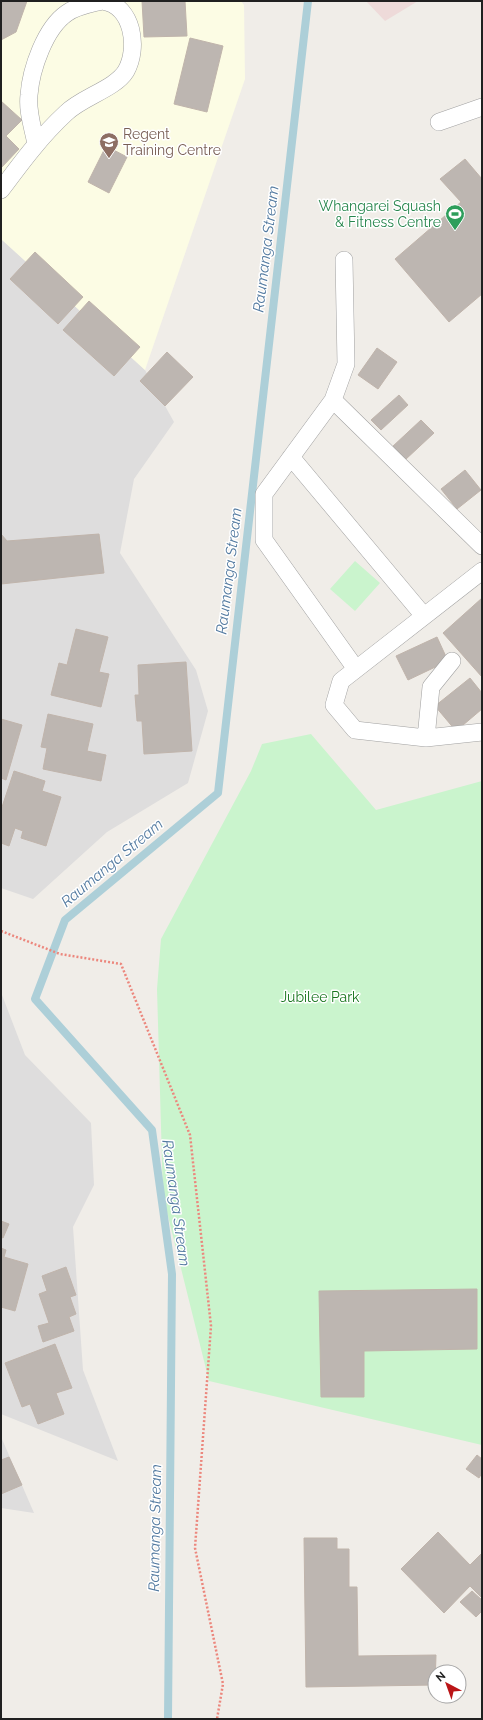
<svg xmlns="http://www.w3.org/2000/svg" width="483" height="1720" font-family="Raleway,sans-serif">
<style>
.residential{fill:#dedddd}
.commercial{fill:#eedad9}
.education{fill:#fcfce4}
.park{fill:#caf4cd}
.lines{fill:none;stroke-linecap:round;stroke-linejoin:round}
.stream{stroke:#adcfd8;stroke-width:8}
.building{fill:#bdb6b1;stroke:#c0b4ab}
.lane-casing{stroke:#a1a1a1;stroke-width:18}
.path{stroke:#ec877d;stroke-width:2.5;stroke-dasharray:2 2;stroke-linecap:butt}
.lane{stroke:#fff;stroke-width:17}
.labels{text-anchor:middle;stroke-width:3;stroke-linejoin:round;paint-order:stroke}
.education-label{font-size:14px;fill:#785e54;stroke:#fff;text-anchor:start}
.leisure-label{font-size:14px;fill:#27864d;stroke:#fff;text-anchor:end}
.park-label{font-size:14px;fill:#18751e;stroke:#fff}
.water-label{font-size:15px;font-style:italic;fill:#537aa0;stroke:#fff}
</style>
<rect width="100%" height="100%" fill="#f0ede8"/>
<!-- residential -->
<path class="residential" d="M1 239 145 370 174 422 134 479 120 553 196 670 208 711 188 783 107 832 33 899 1 888Z
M1 979 2 995 25 1055 91 1123 94 1185 73 1227 83 1370 118 1461 1 1414Z
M1 1439H2L34 1513 1 1508Z"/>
<!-- commercial -->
<path class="commercial" d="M366 1H418L385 21Z"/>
<!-- education -->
<path class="education" d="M1 1H241L244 5 245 79 145 370 1 239Z"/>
<!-- park -->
<path class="park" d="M355 561 380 583 355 611 330 589Z
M311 734 376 810 482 781V1445L209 1381 163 1196 157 989 161 939 251 771 262 744Z"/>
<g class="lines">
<!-- stream -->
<path class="stream" d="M168 1719 172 1274 152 1130 35 999 65 920 218 793 308 1"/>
</g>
<!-- building -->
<path class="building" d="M1 1H27L16 32 1 40Z
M142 1H185L187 36 144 37Z
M190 38 223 46 207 112 174 104Z
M1 101 22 120 6 136 19 149 1 168Z
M106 146 127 157 109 193 88 182Z
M465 159 482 179V294L449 322 395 259 461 202 440 179Z
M35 252 83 297 58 324 10 279Z
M89 301 140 347 114 376 63 330Z
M377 348 397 362 378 389 358 375Z
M167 352 193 377 165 406 140 381Z
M399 395 408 405 381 430 371 420Z
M421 420 434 433 405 460 392 447Z
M465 470 481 490 457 509 441 489Z
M1 534 7 541 99 534 104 573 1 584Z
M482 598V677L443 633Z
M76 629 108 637 99 672 109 674 101 707 51 695 59 663 67 665Z
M437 637 448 661 408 680 396 656Z
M186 662 192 751 144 754 142 721H137L135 695H139L138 665Z
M470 678 482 693V709L456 731 435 706Z
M48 714 93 724 87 751 106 755 101 781 43 769 47 748 41 747Z
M1 719 22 725 6 780 1 778Z
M14 771 45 781 42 791 61 797 46 846 21 838 23 831 15 828 9 846 1 843V810Z
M1 1221 9 1224 3 1238 1 1237Z
M1 1248 6 1250 4 1257 28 1264 15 1311 1 1307Z
M66 1267 76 1295 70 1297 76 1314 69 1317 74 1331 43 1342 38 1326 49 1323 39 1294 47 1291 42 1276Z
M477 1289V1349L364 1351V1397H321L319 1291Z
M55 1344 72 1388 56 1393 64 1414 38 1424 30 1404 22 1407 5 1363Z
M477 1455 482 1459V1473L479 1478 466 1469Z
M9 1457 22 1485 1 1494V1460Z
M438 1532 470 1565 482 1553V1598L470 1586 444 1613 401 1569Z
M304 1538H337V1549H349V1587H357L358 1656 436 1655 435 1685 306 1687Z
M472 1591 482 1600V1611L476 1617 460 1602Z"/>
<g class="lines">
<defs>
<path id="lane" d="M439 122 482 107
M36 144C33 128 27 111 29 95 31 69 45 28 67 13 77 6 90 4 102 1
M1 190C21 163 41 136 66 113 82 97 115 89 126 71 139 48 133 6 103 1
M344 260 346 364 333 400 264 494V540L356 669
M333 400 482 546
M291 457 424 616
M482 571 341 681 334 705 355 730 426 738 482 732
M426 738 431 687 452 661"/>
</defs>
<!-- lane casing -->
<use href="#lane" class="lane-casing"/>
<!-- path -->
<path class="path" d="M1 931 60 954 121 964 190 1135 211 1326 195 1548 223 1684 217 1719"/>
<!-- lane -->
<use href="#lane" class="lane"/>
</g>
<!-- icons -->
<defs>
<symbol id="university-pin" viewBox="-11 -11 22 30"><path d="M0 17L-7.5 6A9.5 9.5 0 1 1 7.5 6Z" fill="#8d6e63" stroke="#fff"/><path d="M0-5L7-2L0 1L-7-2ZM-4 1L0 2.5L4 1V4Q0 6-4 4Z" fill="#fff"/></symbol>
<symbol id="stadium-pin" viewBox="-11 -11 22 30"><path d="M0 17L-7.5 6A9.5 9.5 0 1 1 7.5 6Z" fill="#2e9e5b" stroke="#fff"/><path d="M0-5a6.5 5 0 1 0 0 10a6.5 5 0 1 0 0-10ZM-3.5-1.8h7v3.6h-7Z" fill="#fff"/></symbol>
</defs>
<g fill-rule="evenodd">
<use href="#university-pin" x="98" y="131" width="22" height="30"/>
<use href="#stadium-pin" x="444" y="203" width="22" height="30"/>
</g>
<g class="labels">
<!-- education labels -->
<g class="education-label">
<text x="123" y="139">Regent<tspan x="123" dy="16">Training Centre</tspan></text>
</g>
<!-- leisure labels -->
<g class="leisure-label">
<text x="441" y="211">Whangarei Squash<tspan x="441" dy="16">&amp; Fitness Centre</tspan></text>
</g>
<!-- park labels -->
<g class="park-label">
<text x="320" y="1002">Jubilee Park</text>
</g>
<!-- water labels -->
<g class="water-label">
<text transform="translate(266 249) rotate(-83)" y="5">Raumanga Stream</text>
<text transform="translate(229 571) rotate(-83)" y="5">Raumanga Stream</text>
<text transform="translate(112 863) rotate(-40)" y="5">Raumanga Stream</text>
<text transform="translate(176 1203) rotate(82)" y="5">Raumanga Stream</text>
<text transform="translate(155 1528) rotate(-89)" y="5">Raumanga Stream</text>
</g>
</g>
<!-- border -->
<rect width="483" height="1720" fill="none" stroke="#202020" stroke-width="4"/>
<!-- north arrow -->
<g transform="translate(447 1684) rotate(319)"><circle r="19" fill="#ffffff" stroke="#a6a6a6"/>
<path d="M0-3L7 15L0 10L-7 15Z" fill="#bb1517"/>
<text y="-6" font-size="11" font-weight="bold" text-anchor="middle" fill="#202020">N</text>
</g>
</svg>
